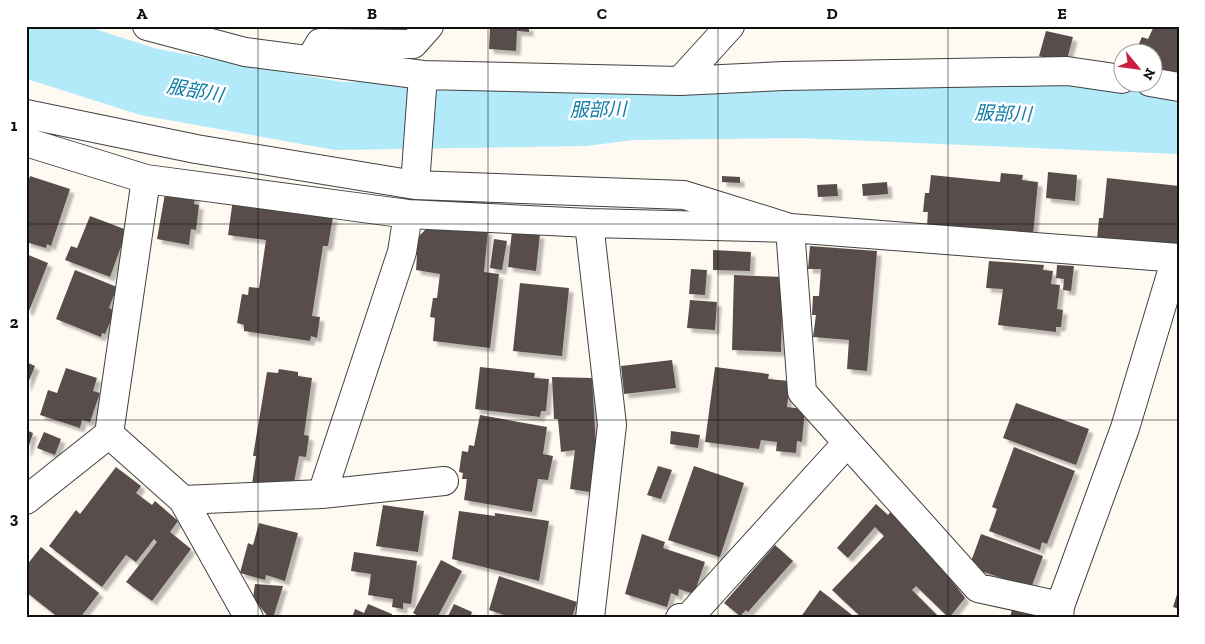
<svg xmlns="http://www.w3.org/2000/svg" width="1205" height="644" font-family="'Zilla Slab','Noto Sans JP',serif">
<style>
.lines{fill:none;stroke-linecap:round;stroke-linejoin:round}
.river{stroke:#b2eafa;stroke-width:68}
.building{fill:#594e4b;filter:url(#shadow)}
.minor-casing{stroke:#424242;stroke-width:30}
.minor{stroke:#fff;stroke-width:28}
.grid{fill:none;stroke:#0f0f0f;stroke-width:1;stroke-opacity:0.55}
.labels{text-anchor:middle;stroke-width:5;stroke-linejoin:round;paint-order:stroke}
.water-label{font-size:19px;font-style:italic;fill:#107da9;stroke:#fff}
.neatline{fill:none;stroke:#0f0f0f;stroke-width:2}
.grid-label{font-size:16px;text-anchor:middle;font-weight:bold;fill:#0f0f0f}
</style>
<defs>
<filter id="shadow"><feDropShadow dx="4.5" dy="4.5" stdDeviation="1" flood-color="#0004"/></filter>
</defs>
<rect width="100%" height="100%" fill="#fffaf1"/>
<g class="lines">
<!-- river -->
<path class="river" d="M26 43 149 82 338 116 584 112 631 106 800 104 1179 120"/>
</g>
<!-- building -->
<path class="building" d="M490 26 503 27 529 26V32L517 31 516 51 489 49Z
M1154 26H1179V86L1152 82V52H1135L1142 37 1148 39Z
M1046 31 1073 37 1066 63 1039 56Z
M1048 172 1077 175 1075 201 1046 198Z
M1001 173 1023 175 1022 180 1038 182 1033 235 927 225 928 212H923L925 193H929L931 175 1000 182Z
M30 176 70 189 51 246 47 244 46 248 26 242V189Z
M722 176 740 177V183L722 182Z
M1107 178 1179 186V248L1097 240 1099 218H1103Z
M887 182 888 194 863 196 862 184Z
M837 184 838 196 818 197 817 185Z
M166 188 196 193 194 204 199 205 196 230 191 229 189 245 157 239Z
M233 199 333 217 328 246H323L312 316 320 317 317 338 311 336 310 341 244 331V325L237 323 242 294 248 295 249 287 259 288 266 240 228 235Z
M90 216 127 230 110 277 65 260 71 246 77 248Z
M432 223 488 230 484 272 499 274 490 348 433 341 435 318 430 317 433 298H437L440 274 416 270 417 255 413 254 420 235Z
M512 231 540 234 536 271 508 267Z
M494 239 507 241 502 270 490 268Z
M810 246 877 251 867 371 847 369 849 340 813 337 816 315H812L813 296H819L821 269H808Z
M713 250 751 252 750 271 713 270Z
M26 254 48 263 29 311 26 310Z
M989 261 1044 265 1043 270 1053 271 1051 284 1060 285 1057 309 1063 310 1061 327H1056V332L998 325 1003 289 986 288Z
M1057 265 1074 266 1071 291 1063 290 1064 279 1056 278Z
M691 269 707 270 705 295 689 294Z
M75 270 117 287 109 308 115 311 105 334 102 333 101 337 56 319Z
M734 275 783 277 781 352 732 350Z
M520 283 569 288 562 356 513 351Z
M690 300 717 302 715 330 687 328Z
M672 360 676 388 624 394 621 366Z
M26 362 35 366 26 388Z
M480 367 535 373 534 378 549 379 546 411H541L540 417 475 409Z
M715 367 769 374 768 379 790 381 787 407 805 409 802 442 797 441 796 453 776 451 777 442 761 440 759 449 705 442Z
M66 368 97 378 93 391 100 393 90 422 82 420 80 428 40 415 48 390 57 393Z
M279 369 298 372V376L312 378 304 435 309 436 306 457 299 456 293 488 251 491 256 456H253L267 372 278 373Z
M552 377 592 378 596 447 590 492 570 489 575 450 561 452 558 419H554Z
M1016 403 1089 429 1076 465 1003 438Z
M480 415 547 427 543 454 553 456 548 480 538 479 532 512 464 500 467 479H462L463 473 459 472 462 451 468 452 469 445 474 446Z
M26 430 33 433 27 452H26Z
M671 431 700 435 698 448 670 444Z
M44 432 61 439 55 455 37 448Z
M1014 447 1075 471 1047 544 1042 542 1040 550 989 531 997 509 992 507Z
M658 466 672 470 661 499 647 495Z
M694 466 744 483 720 557 668 540Z
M116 467 141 486 136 493 152 505 155 501 178 521 170 532 191 549 152 601 126 582 157 542 154 539 136 562 126 555 102 587 49 546 76 510 80 514Z
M876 504 888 515 892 510 919 538 965 598 949 618 916 586 912 590 940 618H862L832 590 884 536 875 527 848 558 837 548Z
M383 505 424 511 418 552 376 546Z
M459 511 495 516V513L549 521 539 581 452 559Z
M259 523 298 533 285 581 266 575 265 580 240 573 248 543 253 545Z
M642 534 665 542 663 548 705 562 694 594 679 589 678 596 671 593 667 607 625 594Z
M981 534 1043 556 1031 588 969 567Z
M775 545 793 561 748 612 746 610 740 616 724 603Z
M41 547 99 593 80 618H59L26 592V566Z
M354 552 417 561 411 604 403 603V609L392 607 393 599 368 595 371 574 351 571Z
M441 560 462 571 437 618H422L413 613Z
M499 576 577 602 572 618H506L507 616 489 610Z
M255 584 283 586 273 618H269L253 598Z
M820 590 856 618H800Z
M1178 591H1179V609L1173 607Z
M368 604 392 614 391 618H352L355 609 364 613Z
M454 604 472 612 470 618H447Z
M1012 609 1047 617V618H1010Z"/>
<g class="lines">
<defs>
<path id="minor" d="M147 26 245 52 423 75 680 81 784 76 1067 71 1122 79
M310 60 320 43 413 44 429 26
M680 81 730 26
M1150 82 1179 87
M26 114 196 149 415 185 684 195 790 228 1179 258
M26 142 146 179 408 214 589 223 790 228 802 392 978 588 1060 606
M415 185 423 75
M589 223 612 425 590 618
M109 434 183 500 249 618
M322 494 402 252 408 214
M26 500 109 434 146 179
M183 500 322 494 444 481
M680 618 690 616 847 443
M1059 618 1060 606 1125 428 1176 258"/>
</defs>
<!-- minor casing -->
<use href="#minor" class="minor-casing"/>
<!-- minor -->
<use href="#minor" class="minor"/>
</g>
<!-- grid -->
<path class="grid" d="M258 26V618M488 26V618M718 26V618M948 26V618M26 224H1179M26 420H1179"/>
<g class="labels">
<!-- water labels -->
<g class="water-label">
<text transform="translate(195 90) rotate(10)" y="7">服部川</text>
<text transform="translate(598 109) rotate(-1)" y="7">服部川</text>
<text transform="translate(1003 113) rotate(2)" y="7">服部川</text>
</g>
</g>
<!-- border -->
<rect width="1205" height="644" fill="none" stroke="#ffffff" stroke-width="55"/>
<!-- north arrow -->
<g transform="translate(1138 68) rotate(119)"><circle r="24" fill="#ffffff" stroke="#9f9f9f"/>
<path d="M0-4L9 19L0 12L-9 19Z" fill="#c81e40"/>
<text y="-8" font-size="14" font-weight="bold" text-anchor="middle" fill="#0f0f0f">N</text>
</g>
<rect x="28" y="28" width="1150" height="588" class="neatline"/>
<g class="grid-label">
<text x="142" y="19">A</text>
<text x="372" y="19">B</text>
<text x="602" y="19">C</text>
<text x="832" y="19">D</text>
<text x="1062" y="19">E</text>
<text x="14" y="131">1</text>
<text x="14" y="328">2</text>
<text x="14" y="524">3</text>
</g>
</svg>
